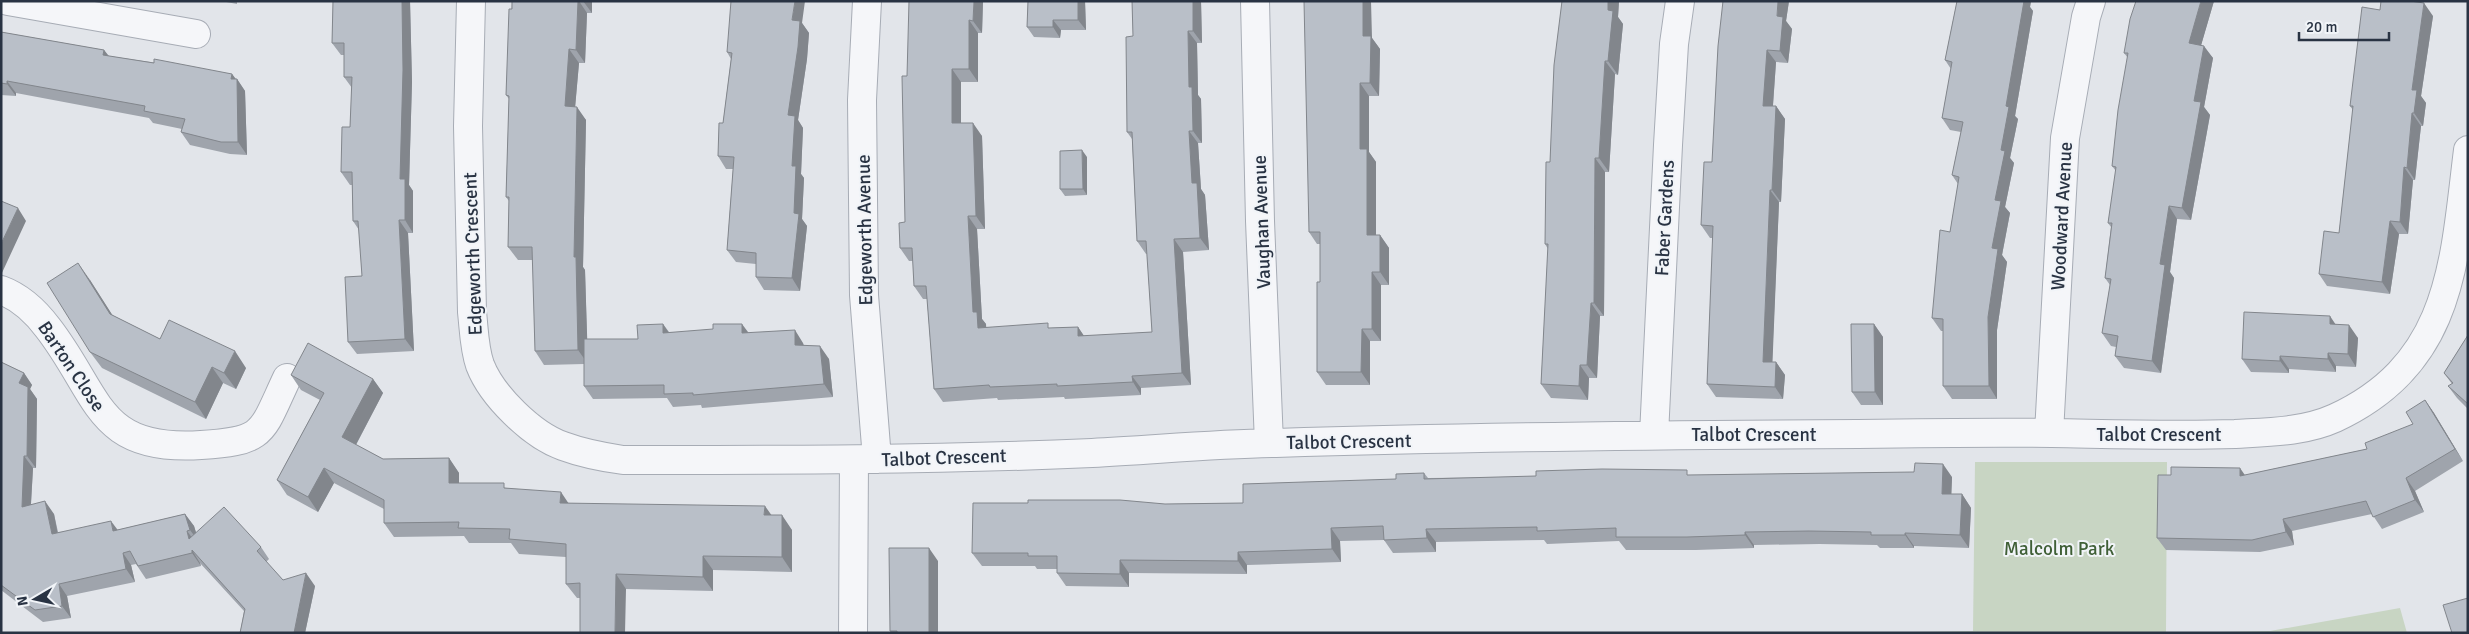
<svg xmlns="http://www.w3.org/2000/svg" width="2469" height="634" font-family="Signika,sans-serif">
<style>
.green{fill:#c8d5c3}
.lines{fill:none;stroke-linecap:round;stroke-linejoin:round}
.minor-casing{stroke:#a7acb5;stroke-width:30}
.minor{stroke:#f5f6f9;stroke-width:28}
.wall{fill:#9fa4ac}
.shaded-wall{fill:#82868c}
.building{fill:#b9bfc8;stroke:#82868c}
.labels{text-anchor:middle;stroke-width:4;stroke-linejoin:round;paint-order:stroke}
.street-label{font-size:19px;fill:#293343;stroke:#f1f4f8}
.park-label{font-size:19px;fill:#3f5f36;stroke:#f1f4f8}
</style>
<rect width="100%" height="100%" fill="#e2e5ea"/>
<!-- green -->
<path class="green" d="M1975 462H2167L2166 633H1852L1973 631Z
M2400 608 2407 633H2166L2270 631Z"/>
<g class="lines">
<defs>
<path id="minor" d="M8 1 196 34
M471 1 468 126 472 312C474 329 474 348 480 365 492 396 532 435 563 446 582 453 602 457 623 460 779 460 936 460 1092 453 1153 450 1214 444 1276 443 1470 437 1664 435 1858 434 1922 433 1987 432 2052 433 2113 434 2174 436 2235 434 2269 432 2304 432 2335 418 2453 363 2454 262 2468 150
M867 1 862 100 864 295 877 459
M1255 1 1260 221 1269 443
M1 290C20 297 36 312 48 328 100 395 96 452 201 445 266 441 261 433 287 378
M2049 433 2065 138 2086 17 2091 1
M1654 435 1668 145 1674 44 1680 1
M853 633 854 460"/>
</defs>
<!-- minor casing -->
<use href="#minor" class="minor-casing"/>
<!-- minor -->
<use href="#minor" class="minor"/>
</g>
<!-- wall -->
<path class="wall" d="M221 1H237V4Z
M333 1H410L412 82 409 185 413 191V233H408L414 351 357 354 348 342 362 276 359 230 353 221 352 185H350L341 172 350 127 352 88 344 77V55H341L332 43Z
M512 1H592V13H587L585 63H579L575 107 586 120 583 267 585 270 587 339H638L663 324 669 332 749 333 803 343 804 345 829 359 833 397 702 408 701 405 673 407 667 398 593 399 584 386V364L544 365 535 351 533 260H518L508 247 509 201 506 197 509 99 506 95Z
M983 1 982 33H978V82H961V123L982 136 985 229H977L982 319 986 324V327L1051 328 1078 327 1084 336 1152 332 1147 254H1146L1137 241 1132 139 1127 132 1133 36 1132 1H1201L1202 43H1197L1198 95 1201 99 1202 143H1198L1201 189 1205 195 1209 250 1183 252 1191 385 1141 388V395L1065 399 1064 397 998 400 997 398 943 402 934 389 927 299H923L914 286 913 261H909L900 248 905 222 907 76Z
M1028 1H1085L1086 30H1061L1060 38 1034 37 1027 27Z
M1562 1H1619L1618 17 1623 24 1618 75 1615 74 1609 172H1605L1604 316H1600L1597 378H1589L1588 400 1551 398 1541 384 1548 249 1545 244 1550 162Z
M1789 1 1786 21 1792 29 1788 63 1776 62 1773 106H1776L1785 119 1781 202H1779L1772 362H1776L1785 375 1783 399 1716 397 1707 384 1713 238H1710L1701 225 1712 162Z
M1957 1H2031L2030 7 2033 11 2015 116 2018 119 2010 158 2014 163 2005 207 2010 213 2002 255 2007 262 1997 330V399H1952L1943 386V331H1941L1932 318 1950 232 1958 184 1952 175 1961 132 1950 130 1942 118 1951 69 1945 60Z
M2214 1 2201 45 2213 58 2204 107 2210 115 2191 220 2177 219 2170 272 2174 278 2161 373 2124 368 2115 356 2116 347 2111 346 2102 333 2110 285 2105 278 2111 227 2108 223 2116 171 2112 166 2128 58 2124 53Z
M2380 10 2433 16 2421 96 2426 103 2423 126H2421L2415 180H2413L2408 234H2399L2390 294 2327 286 2319 274 2339 233 2353 110 2350 106Z
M802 23 809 33 807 59 798 120 803 128 801 174 804 178 802 219 807 226 800 291 764 290 756 277V264L736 262 727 250 733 169H726L718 156 723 123 731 59 727 52Z
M1 32 104 50 109 56 232 74 236 79H237L245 91 247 155 230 154 190 145 181 132 182 129 153 123 149 118 16 93V96L1 95Z
M1372 38 1380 49 1379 96H1369V152L1376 162V235H1380L1389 248V285H1381V341H1370V385H1326L1317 372 1320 282V244H1317L1309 232Z
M1087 157V195L1065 196 1060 189Z
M90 280 112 315 160 339 246 368 236 389 223 383 206 419 102 368 90 352Z
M1874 324 1883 337V405H1861L1852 392Z
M2336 324 2358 338 2356 367 2336 366V372L2289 369V373L2251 372 2242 359Z
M2468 335V409L2457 398 2448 386 2452 384 2444 373Z
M1 362 24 373 32 385 30 389 37 399 36 468H33L31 505 54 514 58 532 117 530 185 514 194 526 196 533 261 547 269 559 266 562 283 580 315 586 305 633H240L244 611 200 563 201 566 146 579 136 564 131 565 135 582 67 596 71 618 43 622 1 590Z
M291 375 373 379 383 393 356 445 383 459 449 458 459 473V483L507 488 569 503 771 515 792 530V572L713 570V591L626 589 580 598H577L566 584V557L519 554 511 543H469L464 536 394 537 384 523V509L334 483 318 512 287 495 277 480 320 400 301 390Z
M2425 400 2434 413 2463 461 2415 491 2424 512 2382 529 2372 514 2292 531 2294 545 2260 552 2166 550 2157 538 2171 475H2245L2367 449 2413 424Z
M1424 473 1428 478 1690 475 1952 477 1951 494H1962L1971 508 1969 548 1914 546V548H1880L1877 545 1819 544 1754 545V548L1696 550H1626L1619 541 1547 544 1544 540 1436 542V552L1393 553 1384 540 1340 541 1341 562 1247 565V574L1129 573V587L1066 586 1057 573V569H1037L1035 566H982L972 553 1165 504 1243 503 1396 479Z
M938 561V633H891L890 631Z"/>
<!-- shaded-wall -->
<path class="shaded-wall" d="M402 1H410L412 82 409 185 413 191V233L405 220 400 179Z
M578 1H579L587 13 585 63 576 50Z
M583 1H592V13Z
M795 1H805L802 23 809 33 807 59 798 120 803 128 801 174 804 178 802 219 807 226 800 291 792 278 794 213 792 166 788 115 792 20Z
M974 1H983L982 33 973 21Z
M1078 1H1085L1086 30 1078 20Z
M1193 1H1201L1202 43 1193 31Z
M1363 1H1371L1372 38 1380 49 1379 96 1370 83 1363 36Z
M1608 1H1619L1618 17 1623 24 1618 75 1608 61Z
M1778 1H1789L1786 21 1792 29 1788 63 1780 51 1777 16Z
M2022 1H2031L2030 7 2033 11 2015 116 2018 119 2010 158 2014 163 2005 207 2010 213 2002 255 2007 262 1997 330V399L1989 386 1988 317 1995 200 2006 106Z
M2201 1H2214L2198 56 2189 43Z
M2424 3 2433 16 2421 96 2426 103 2423 126 2414 113 2412 90Z
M969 20 978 33V82L969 69Z
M1053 20 1061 30 1060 38 1053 27Z
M1188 31 1197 43 1198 95 1201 99 1202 143 1193 131 1189 87Z
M2204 46 2213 58 2204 107 2210 115 2191 220 2182 208 2194 101Z
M569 49 579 63 574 120 565 106Z
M104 50 113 62 103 55Z
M1767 50 1776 62 1772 118 1763 106Z
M1605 61 1615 74 1609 172 1599 158Z
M952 69 961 82V136L952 123Z
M232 74 237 81V79L245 91 247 155 238 142 231 79Z
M7 81 16 93V96L7 84Z
M1360 83 1369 96V152L1376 162V248L1367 235 1360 149Z
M1776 106 1785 119 1781 202 1772 190Z
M577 107 586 120 583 267 585 270 588 364 578 350 574 257Z
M2412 113 2421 126 2415 180 2407 168Z
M973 123 982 136 985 229 976 216Z
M1189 131 1198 143 1201 189 1205 195 1209 250 1200 238 1192 183Z
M1082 150 1087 157V195L1083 189Z
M1595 158 1605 172 1604 316 1594 303Z
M2404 167 2413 180 2408 234 2400 222Z
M1770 190 1779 202 1772 374 1763 362Z
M2169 206 2177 219 2170 272 2174 278 2161 373 2152 361 2160 264Z
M18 208 26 221 1 275V244Z
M968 216 977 229 982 319 986 324 987 340 978 328 973 312Z
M399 220 408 233 414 351 405 339Z
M2390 221 2399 234 2390 294 2382 282Z
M1380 235 1389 248V285L1380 272Z
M1174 239 1183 252 1191 385 1182 373Z
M78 263 90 280 122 330 110 314Z
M1372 272 1381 285V341L1372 329Z
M1591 303 1600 316 1597 378 1587 365Z
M2330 316 2338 328 2330 324Z
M663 324 671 336 663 333Z
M742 324 751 336 742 333Z
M1874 324 1883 337V405L1875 392Z
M2349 325 2358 338 2356 367 2348 354Z
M1078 327 1086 339 1078 336Z
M1362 329 1370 341V385L1361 372Z
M795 330 803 343 804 358 795 345Z
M820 346 829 359 833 397 824 384Z
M235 351 246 368 236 389 224 373Z
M2328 353 2336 366V372L2328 359Z
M2280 356 2289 369V373L2280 361Z
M1776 362 1785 375 1783 399 1775 387Z
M1580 365 1589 378 1588 400 1579 386Z
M212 367 223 383 206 419 195 402Z
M24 373 32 385 30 389 37 399 36 468 27 456 19 383Z
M1132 376 1141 388V395L1133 382Z
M373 379 383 393 352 452 342 437Z
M2425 400 2434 413 2463 461 2455 449Z
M24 456 33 468 30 519 22 507Z
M449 458 459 473V497L449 483Z
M1943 464 1952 477 1951 507 1942 494Z
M324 468 334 483 318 512 308 497Z
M2240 468 2249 481 2240 476Z
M2406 478 2415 491 2424 512 2415 500Z
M561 492 571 507 560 503Z
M1962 494 1971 508 1969 548 1960 535Z
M45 501 54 514 60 546 52 534Z
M765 506 775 520 764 515Z
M185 514 194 526 199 542 190 530Z
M782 515 792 530V572L782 557Z
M2283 519 2292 531 2294 545 2286 532Z
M111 521 120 533 113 531Z
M1331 528 1340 541 1341 562 1332 549Z
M1426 529 1436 542V552L1427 538Z
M187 531 196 543 189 539Z
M1745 532 1754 545V548L1745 535Z
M1905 533 1914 546V548L1905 535Z
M929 548 938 561V633H929Z
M192 550 200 563 201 566 192 553Z
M1238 552 1247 565V574L1238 561Z
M123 553 131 565 135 582 126 569Z
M703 556 713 570V591L703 577Z
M1120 560 1129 573V587L1120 574Z
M306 573 315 586 305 633H294Z
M616 574 626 589 625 633H615Z
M59 584 67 596 71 618 62 606Z"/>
<!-- building -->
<path class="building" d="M333 1H402L403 70 400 179H405V220H399L405 339 348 342 345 277 362 276 358 221H353L352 172H341L342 127H350L352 77H344V43H332Z
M512 1H578L576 50 569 49 565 106 577 107 574 257H576L578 350 535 351 532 247H508L509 197H506L509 96 506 95 509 9H512Z
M731 1H795L792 20 800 21 798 47 788 115 795 116 792 166H796L794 213 799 214 792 278 756 277V253L727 250 734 157 718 156 719 123H723L732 53 727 52Z
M909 1H974L973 21 969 20V69H952V123H973L976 216H968L973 312H977L978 328 1048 323V328L1078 327V336L1152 332 1146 241H1137L1132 132H1127L1126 37 1133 36 1132 1H1193V31H1188L1189 87H1192L1193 131H1189L1192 183H1197L1200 238 1174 239 1182 373 1132 376 1133 382 1057 386V384L990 387 989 385 934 389 926 286H914L912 248H900L899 223 905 222 902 76H907Z
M1028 1H1078V20H1053V27H1027Z
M1304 1H1363V36H1371L1370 83H1360V149H1367V235H1380V272H1372V329H1362L1361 372H1317V282H1320V232H1309Z
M1562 1H1608V10L1613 11 1608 61H1605L1599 158H1595L1594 303H1591L1587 365H1580L1579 386 1541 384 1548 244H1545L1546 162H1550L1554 65Z
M1723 1H1778L1777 16 1783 17 1780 51 1767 50 1763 106H1776L1772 190H1770L1763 362H1776L1775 387 1707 384 1713 226 1701 225 1704 162H1712L1718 46Z
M1957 1H2024L2006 106 2009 107 2001 150 2005 151 1995 200 2001 201 1992 248 1998 249 1988 317 1989 386H1943V319L1932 318 1940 230 1950 232 1959 177 1952 175 1963 122 1942 118 1952 62 1945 60Z
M2136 1H2201L2189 43 2204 46 2194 101 2201 102 2182 208 2169 206 2160 264 2165 265 2152 361 2115 356 2118 336 2102 333 2111 279 2105 278 2112 223H2108L2116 167 2112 166 2118 110 2128 53H2124L2130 19Z
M2381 1H2410L2424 3 2412 90H2417L2414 113H2412L2407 168 2404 167 2400 222 2390 221 2382 282 2319 274 2324 231 2339 233 2353 106H2350L2362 7 2380 10Z
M1 32 104 50 103 55 154 63V59L232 74 231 79H237L238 142H221L181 132 185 119 144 111 145 106 7 81V84L1 83Z
M1082 150 1083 189H1060V151Z
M1 201 18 208 1 244Z
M78 263 110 314 160 339 169 320 235 351 224 373 212 367 195 402 90 352 47 283Z
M2244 312 2330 316V324L2349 325 2348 354 2328 353V359L2280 356V361L2242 359Z
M663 324V333L713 329V324H742V333L795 330V345L820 346 824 384 693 395V393L664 394V385L584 386V339H638L637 325Z
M1851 324H1874L1875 392H1852Z
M2468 335V404L2448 386 2453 383 2444 373Z
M308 343 373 379 342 437 383 459 449 458V483H504V488L561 492 560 503 765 506 764 515H782V557L703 556V577L616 574 615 633H580V583L566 584V544L509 539 510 529 458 528 459 522 384 523V500L324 468 308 497 277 480 324 393 291 375Z
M1 362 24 373 19 383 28 387 27 456H24L22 507 45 501 52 534 111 521 113 531 185 514 190 530 187 531 189 539 224 507 261 547 257 551 283 580 306 573 294 633H240L245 609 192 550V553L138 566 130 551 123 553 126 569 59 584 62 606 35 610 1 585Z
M2425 400 2455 449 2406 478 2415 500 2373 517 2366 501 2283 519 2286 532 2252 540 2157 538 2158 475H2171V467L2240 468V476L2367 449 2365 443 2413 424 2406 412Z
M1915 463 1943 464 1942 494H1962L1960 535 1905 533V535H1871V532L1809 531 1745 532V535L1687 537H1616V528L1537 531V527L1426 529 1427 538 1384 540 1383 526 1331 528 1332 549 1238 552V561L1120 560V574L1057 573V556H1028V553H972L973 503H1028V500H1120L1165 504 1243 503V484L1396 479V474L1424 473V479L1536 476V471L1602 469 1687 470V475L1914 472Z
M889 548H929V633H897V631H890Z
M2468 598V633H2452L2443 605Z"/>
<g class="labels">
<!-- street labels -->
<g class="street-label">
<text transform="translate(2061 216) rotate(-87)" y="7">Woodward Avenue</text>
<text transform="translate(1664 218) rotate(-87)" y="7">Faber Gardens</text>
<text transform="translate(1261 222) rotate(-92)" y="7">Vaughan Avenue</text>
<text transform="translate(864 230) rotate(-91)" y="7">Edgeworth Avenue</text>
<text transform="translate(472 254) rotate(-92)" y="7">Edgeworth Crescent</text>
<text transform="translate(72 366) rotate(56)" y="7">Barton Close</text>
<text x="1754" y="441">Talbot Crescent</text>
<text x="2159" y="441">Talbot Crescent</text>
<text transform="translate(1349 441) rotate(-1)" y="7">Talbot Crescent</text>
<text transform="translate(944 457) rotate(-2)" y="7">Talbot Crescent</text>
</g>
<!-- park labels -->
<g class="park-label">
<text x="2059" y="555">Malcolm Park</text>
</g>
</g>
<!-- border -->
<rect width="2469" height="634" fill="none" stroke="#293343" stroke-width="5"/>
<!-- north arrow -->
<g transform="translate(35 599) rotate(261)" stroke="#f1f4f8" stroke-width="4" paint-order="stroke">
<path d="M0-4L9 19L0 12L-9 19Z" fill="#293343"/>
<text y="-8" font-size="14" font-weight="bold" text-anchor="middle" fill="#293343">N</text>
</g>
<!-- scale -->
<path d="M2299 32v8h90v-8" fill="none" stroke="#293343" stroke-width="2.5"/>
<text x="2306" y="32" font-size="15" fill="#293343" stroke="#f1f4f8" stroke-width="4" paint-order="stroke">20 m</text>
</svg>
